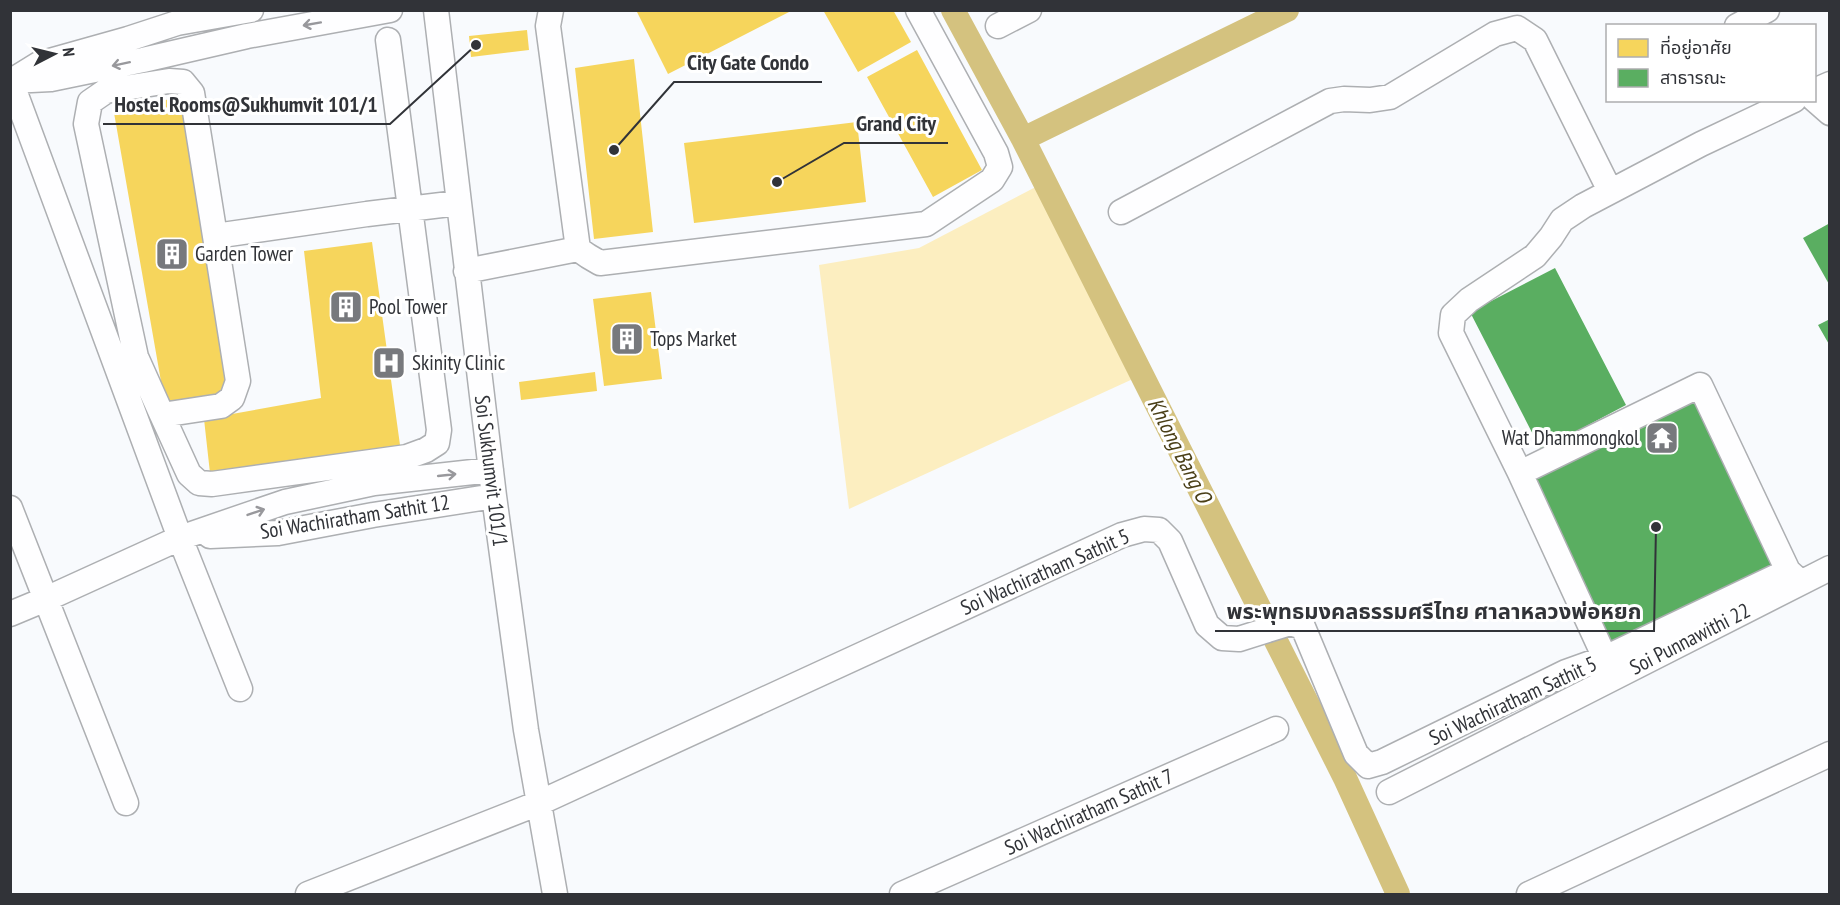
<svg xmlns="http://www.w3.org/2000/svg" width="1840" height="905" font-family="'PT Sans Narrow','Noto Sans Thai',sans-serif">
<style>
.green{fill:#fceec0}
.homes{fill:#f6d55c}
.public{fill:#5aae61}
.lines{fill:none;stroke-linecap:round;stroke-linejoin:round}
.canal{stroke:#d4c27f;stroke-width:24}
.minor-casing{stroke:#adafb2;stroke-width:27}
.minor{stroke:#fefeff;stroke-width:24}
.oneway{stroke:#98989c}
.labels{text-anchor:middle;stroke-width:6;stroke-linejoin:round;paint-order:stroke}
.poi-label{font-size:21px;fill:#313338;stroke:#fff;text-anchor:start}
.street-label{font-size:21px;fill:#313338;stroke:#fff}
.water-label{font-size:22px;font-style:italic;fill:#4a3f17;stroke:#fff}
.leader{fill:none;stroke:#313338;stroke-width:2}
.callout-dot{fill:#313338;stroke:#fff;stroke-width:2}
.callout-label{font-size:22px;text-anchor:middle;font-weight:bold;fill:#313338;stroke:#fff;stroke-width:6;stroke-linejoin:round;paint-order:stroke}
</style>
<rect width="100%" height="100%" fill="#f8fafd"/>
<!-- green -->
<path class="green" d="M1053 178 1146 373 849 509 819 265 919 248Z"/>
<!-- homes -->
<path class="homes" d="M636 10H793L668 74Z
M823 10H893L911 42 858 72Z
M527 30 529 50 471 57 469 36Z
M917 50 982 170 933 197 867 77Z
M634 59 653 232 594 239 575 68Z
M180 98 229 402 166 410 113 107Z
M857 122 866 202 694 223 684 143Z
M372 242 400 445 210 473 204 419 321 398 304 251Z
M651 292 662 379 604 386 593 299Z
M595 372 597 391 521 400 519 382Z"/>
<!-- public -->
<path class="public" d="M1830 223V286L1803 238Z
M1555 268 1626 405 1541 450 1470 312Z
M1830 319V346L1818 325Z
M1694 397 1781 575 1618 656 1531 479Z"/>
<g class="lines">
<!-- canal -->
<path class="canal" d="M953 10 1023 139 1345 778 1398 894
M1023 139 1287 10"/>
<defs>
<path id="minor" d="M436 10 494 496 526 730 555 894
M551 10 548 26 578 249 588 256 600 263 926 224 992 180 1000 167 996 153 918 10
M998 26 1029 10
M1737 26 1767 10
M18 77 39 64 128 39 177 23 251 10
M10 79 180 538 240 689
M11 81 51 79 143 60 247 36 390 10
M1814 91 1830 84
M1814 99 1830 113
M1121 212 1330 101 1344 99 1370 100 1390 97 1495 34 1517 28 1535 40 1610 191
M215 236 192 93 183 82 169 81 106 91 90 102 86 124 136 357 162 415 221 406 232 398 238 381 215 236 367 214 458 203
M466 271 578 249
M162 415 189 474 199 483 212 484 407 457 426 450 437 443 439 430 388 40
M1520 473 1700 385 1788 571 1799 581
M10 508 126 803
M210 536 278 533 373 515 494 496
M10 614 46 599 180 538 285 502 374 483 491 470
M1605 658 1520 473 1451 333 1453 315 1469 300 1535 256 1551 237 1562 220 1583 206 1701 144 1794 100
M1389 792 1830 568
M308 894 539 803 1122 535 1144 529 1159 530 1170 541 1207 625 1222 638 1239 639 1290 623 1303 627 1356 754 1368 766 1382 762 1566 672 1605 658 1788 571
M902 894 1276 729
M1529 894 1830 754"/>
</defs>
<!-- minor casing -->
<use href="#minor" class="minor-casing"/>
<!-- minor -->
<use href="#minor" class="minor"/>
</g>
<!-- one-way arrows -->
<defs><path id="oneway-shaft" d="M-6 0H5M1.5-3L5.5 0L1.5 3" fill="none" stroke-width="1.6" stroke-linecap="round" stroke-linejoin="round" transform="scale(1.5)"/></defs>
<g class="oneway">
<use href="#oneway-shaft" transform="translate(312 24) rotate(170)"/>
<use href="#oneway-shaft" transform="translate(121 64) rotate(168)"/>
<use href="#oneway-shaft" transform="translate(447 475) rotate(-6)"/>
<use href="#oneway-shaft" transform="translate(256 512) rotate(-19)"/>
</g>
<!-- icons -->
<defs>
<symbol id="building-square" viewBox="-11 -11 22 22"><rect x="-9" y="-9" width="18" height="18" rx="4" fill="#77797d" stroke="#fff"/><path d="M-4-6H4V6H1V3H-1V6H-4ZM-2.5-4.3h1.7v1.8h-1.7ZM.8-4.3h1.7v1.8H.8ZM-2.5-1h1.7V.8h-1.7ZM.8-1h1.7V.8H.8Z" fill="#fff"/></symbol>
<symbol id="hospital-square" viewBox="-11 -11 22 22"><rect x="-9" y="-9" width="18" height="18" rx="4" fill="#77797d" stroke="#fff"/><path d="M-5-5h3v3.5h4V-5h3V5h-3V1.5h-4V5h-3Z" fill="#fff"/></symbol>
<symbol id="temple-square" viewBox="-11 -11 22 22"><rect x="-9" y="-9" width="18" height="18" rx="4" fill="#77797d" stroke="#fff"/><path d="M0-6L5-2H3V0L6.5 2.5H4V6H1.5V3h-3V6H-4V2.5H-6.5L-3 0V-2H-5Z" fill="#fff"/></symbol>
</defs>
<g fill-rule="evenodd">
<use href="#building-square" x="153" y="235" width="38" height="38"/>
<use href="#building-square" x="327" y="288" width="38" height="38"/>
<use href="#building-square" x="608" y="320" width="38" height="38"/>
<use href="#hospital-square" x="370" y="344" width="38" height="38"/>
<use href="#temple-square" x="1643" y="419" width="38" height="38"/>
</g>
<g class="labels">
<!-- poi labels -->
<g class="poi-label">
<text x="195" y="261">Garden Tower</text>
<text x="369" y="314">Pool Tower</text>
<text x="650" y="346">Tops Market</text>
<text x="412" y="370">Skinity Clinic</text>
<text x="1639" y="445" text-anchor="end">Wat Dhammongkol</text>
</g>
<!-- street labels -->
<g class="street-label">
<text transform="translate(491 471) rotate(83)" y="7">Soi Sukhumvit 101/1</text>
<text transform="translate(355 517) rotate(-9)" y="7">Soi Wachiratham Sathit 12</text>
<text transform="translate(1045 572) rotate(-24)" y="7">Soi Wachiratham Sathit 5</text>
<text transform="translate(1690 639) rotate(-27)" y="7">Soi Punnawithi 22</text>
<text transform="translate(1513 701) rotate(-25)" y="7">Soi Wachiratham Sathit 5</text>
<text transform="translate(1089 812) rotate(-24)" y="7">Soi Wachiratham Sathit 7</text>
</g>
<!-- water labels -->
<g class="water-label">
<text transform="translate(1180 450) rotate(63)" y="8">Khlong Bang O</text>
</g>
</g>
<!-- callouts -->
<path class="leader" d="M614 150L674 82H822M476 45L390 124H103M777 182L844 143H948M1656 527L1654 631H1215"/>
<g class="callout-dot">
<circle cx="614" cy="150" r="6"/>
<circle cx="476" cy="45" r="6"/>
<circle cx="777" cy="182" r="6"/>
<circle cx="1656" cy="527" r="6"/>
</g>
<g class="callout-label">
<text x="748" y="70">City Gate Condo</text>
<text x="246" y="112">Hostel Rooms@Sukhumvit 101/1</text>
<text x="896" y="131">Grand City</text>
<text x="1434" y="619">พระพุทธมงคลธรรมศรีไทย ศาลาหลวงพ่อหยก</text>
</g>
<!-- border -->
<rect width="1840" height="905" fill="none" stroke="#313338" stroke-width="24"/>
<!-- legend -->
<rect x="1606" y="24" width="210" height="78" fill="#ffffff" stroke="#adadaf" stroke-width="1.5"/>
<rect x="1618" y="39" width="30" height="18" fill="#f6d55c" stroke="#adadaf" stroke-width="1.5"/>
<text x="1660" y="54" font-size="18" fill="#313338">ที่อยู่อาศัย</text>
<rect x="1618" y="69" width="30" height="18" fill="#5aae61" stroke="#adadaf" stroke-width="1.5"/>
<text x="1660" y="84" font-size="18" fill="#313338">สาธารณะ</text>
<!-- north arrow -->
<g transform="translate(54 54) rotate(83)" stroke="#ffffff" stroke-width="4.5" paint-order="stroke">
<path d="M0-4.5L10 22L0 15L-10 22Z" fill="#313338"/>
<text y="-9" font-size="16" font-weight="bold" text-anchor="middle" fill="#313338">N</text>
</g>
</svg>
